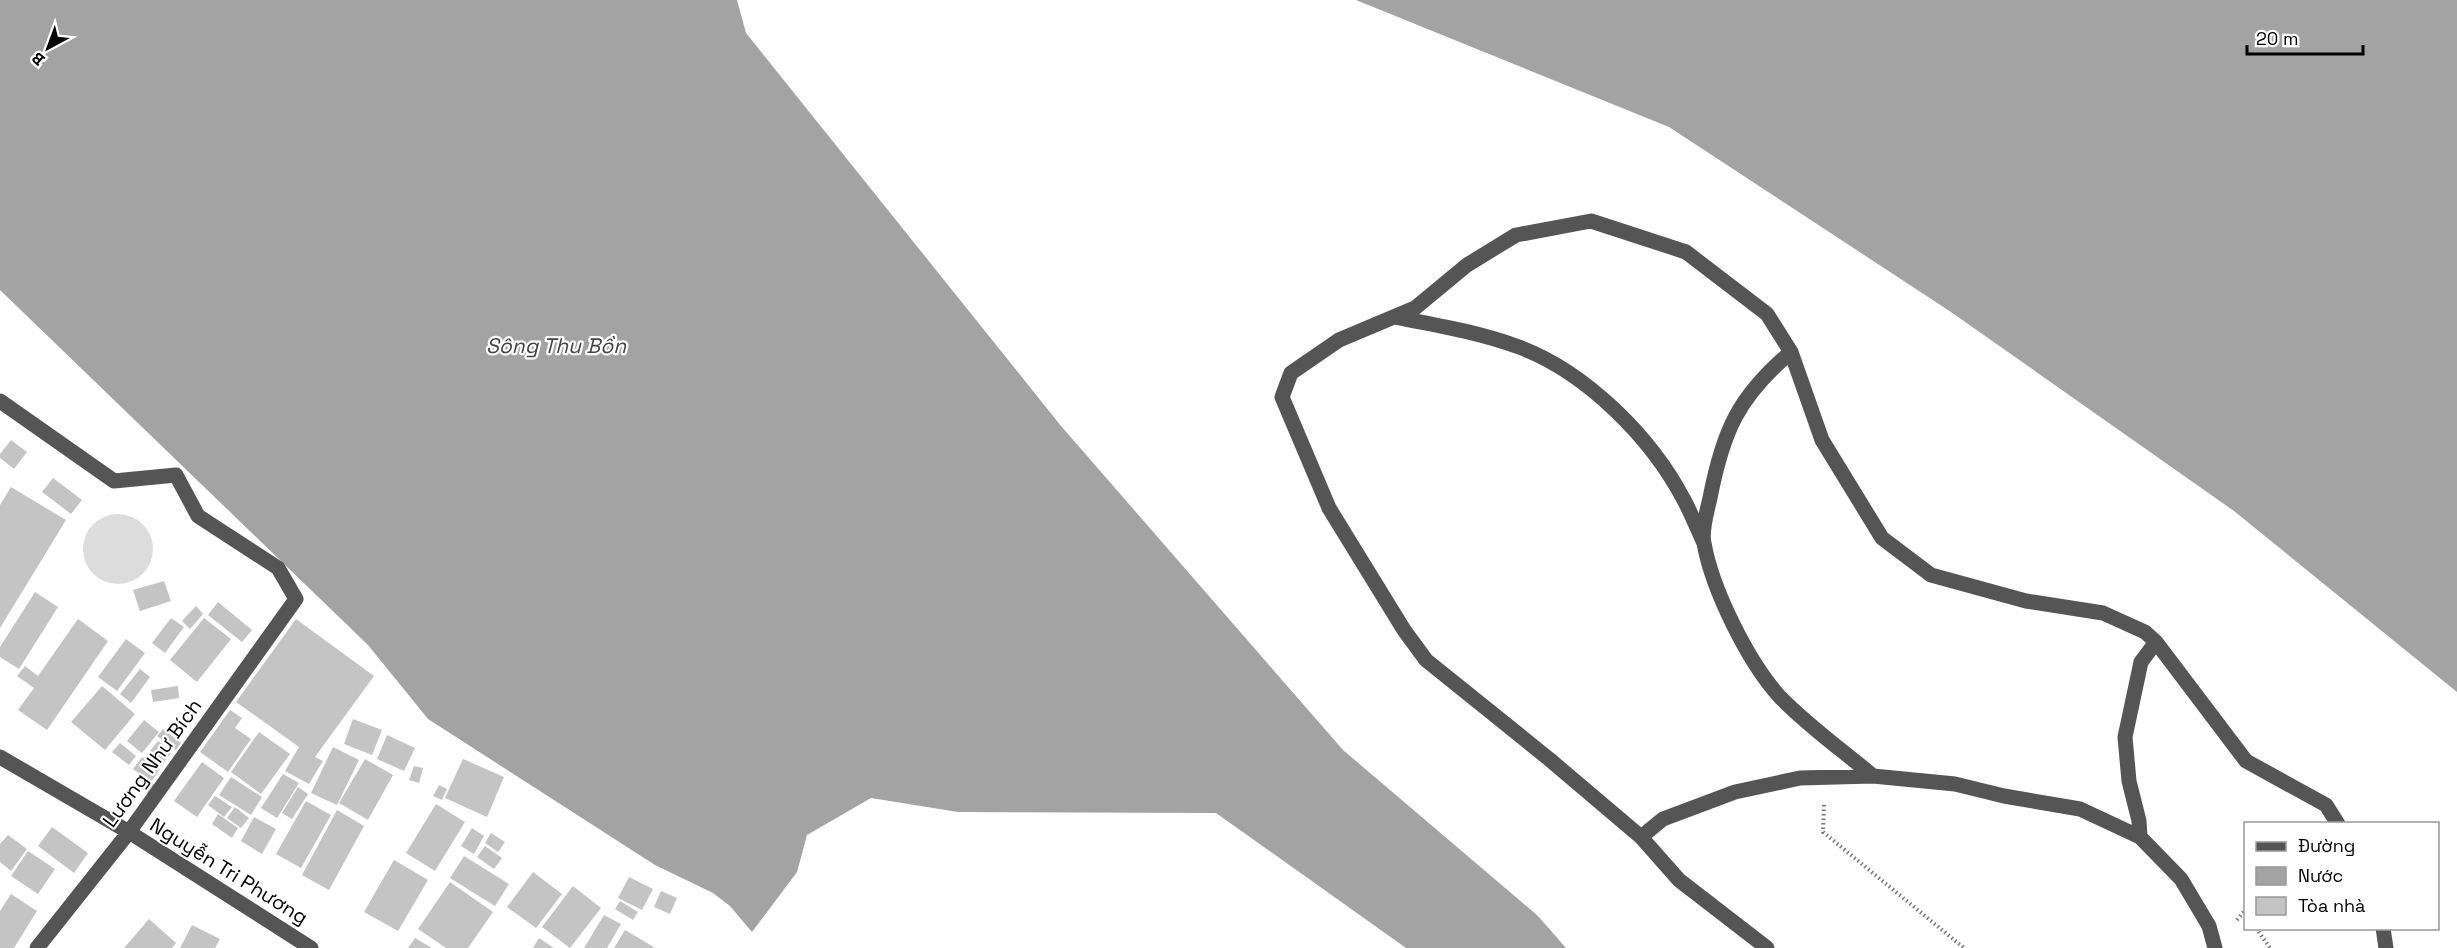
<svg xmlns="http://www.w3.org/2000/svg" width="2457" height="948" font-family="'Space Grotesk',sans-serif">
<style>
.green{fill:#dcdcdc}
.water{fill:#a3a3a3}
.building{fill:#c4c4c4}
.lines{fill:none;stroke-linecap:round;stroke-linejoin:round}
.path{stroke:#777;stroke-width:4;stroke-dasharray:1.5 3;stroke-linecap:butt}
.minor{stroke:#555;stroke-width:15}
.labels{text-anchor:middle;stroke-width:4.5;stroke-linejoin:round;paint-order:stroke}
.street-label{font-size:20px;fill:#000;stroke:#fff}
.water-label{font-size:21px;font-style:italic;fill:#444;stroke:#fff}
</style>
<rect width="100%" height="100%" fill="#fff"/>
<!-- green -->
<path class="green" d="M83 549a35 35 0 1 1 70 0a35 35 0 1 1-70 0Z"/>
<!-- water -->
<path class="water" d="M0 0H737L746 33 1061 426 1343 750 1538 916 1566 948H1406L1216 813 958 812 871 798 807 835 797 872 752 932 730 906 713 893 655 865 428 719 368 645 0 290Z
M1356 0H2457V692L2234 511 1951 312 1669 127Z"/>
<!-- building -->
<path class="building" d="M11 440 27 452 14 469 0 458V454Z
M53 478 82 500 71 514 42 492Z
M11 487 66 520 0 628V505Z
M164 581 171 601 140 611 133 590Z
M35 592 58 607 19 669 0 657V647Z
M218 602 252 630 242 642 208 615Z
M196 606 203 614 190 629 182 621Z
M171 618 184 627 165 653 152 643Z
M204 618 231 639 197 682 170 660Z
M78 619 108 641 47 730 18 710 34 688 17 676 25 666 38 676Z
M296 619 374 676 315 757 323 761 309 784 285 771 299 747 236 702Z
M126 639 145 653 117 691 98 677Z
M140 669 150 677 131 703 120 694Z
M102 686 135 714 105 750 71 722Z
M178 686 179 698 153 702 151 690Z
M230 710 242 718 235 728 251 739 228 772 200 752Z
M353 719 382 730 372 755 344 744Z
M144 720 159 732 142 753 127 741Z
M163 729 181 743 176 750 157 736Z
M259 732 290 754 261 794 231 772Z
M387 735 415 748 404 771 377 759Z
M158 741 172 752 161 766 147 755Z
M120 743 136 756 129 765 112 752Z
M333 747 359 760 337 805 311 793Z
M142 757 160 769 151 782 133 769Z
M365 759 393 775 368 820 339 803Z
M463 759 504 777 487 817 445 798Z
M202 762 224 778 197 817 174 801Z
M414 766 423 768 419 783 409 780Z
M283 774 299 783 277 818 261 808Z
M231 777 262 797 251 815 219 795Z
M145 779 157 786 151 795 140 788Z
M439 785 447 789 442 800 433 796Z
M298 787 308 794 292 819 282 813Z
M215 796 232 807 224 817 208 805Z
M306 801 331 815 301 868 276 854Z
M436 804 465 822 435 871 406 853Z
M235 807 249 818 241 828 227 818Z
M337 810 364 826 329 890 302 875Z
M218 814 238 828 232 838 212 824Z
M254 817 276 829 262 854 241 841Z
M52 827 88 853 74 873 38 846Z
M472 828 484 836 474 854 461 846Z
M491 833 505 842 498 852 485 843Z
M8 835 27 849 11 871 0 862V844Z
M485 846 502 858 494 869 477 857Z
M28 851 55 869 38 894 11 876Z
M464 856 509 884 495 906 450 878Z
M394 860 428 880 398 931 364 912Z
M533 872 562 894 536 928 507 907Z
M629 877 653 889 642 910 618 898Z
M450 882 493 912 468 948H446L418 929Z
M573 886 601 908 570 948 542 927Z
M661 891 677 898 670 914 654 907Z
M11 894 37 911 14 948H0V911Z
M620 901 638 912 633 920 615 909Z
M604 915 621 924 607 948H584Z
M149 919 176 943 172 948H124Z
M192 925 220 939 215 948H180Z
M625 930 637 937 655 948H614Z
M415 938 432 948H408Z
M539 938 554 948H533Z"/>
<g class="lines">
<!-- path -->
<path class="path" d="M1824 805 1823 832 1964 948
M2237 920 2246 909
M2256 928 2270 948"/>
<!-- minor -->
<path class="minor" d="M1394 317C1436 325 1478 332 1519 347 1586 372 1651 437 1684 500 1691 513 1697 528 1703 541
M1791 352C1738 397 1723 431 1710 498 1707 512 1701 530 1704 543 1712 589 1748 662 1780 697 1808 726 1842 750 1873 776
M0 401 114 481 176 475 198 516 278 568 296 599 129 832 37 948
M0 757 129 832 311 948
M1641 837 1663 819 1735 792 1800 778 1873 776 1955 784 2004 796 2080 809 2140 837 2181 879 2209 926 2215 948
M2140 837 2139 821 2129 781 2125 737 2141 662 2156 642
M2383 928 2386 948
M1767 948 1679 880 1641 837 1549 759 1426 660 1404 630 1329 508 1282 397 1291 373 1339 340 1415 308 1467 265 1516 235 1591 221 1686 252 1767 314 1791 352 1822 440 1882 538 1931 575 2026 601 2103 613 2145 632 2156 642 2246 761 2326 805 2338 824"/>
</g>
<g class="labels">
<!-- street labels -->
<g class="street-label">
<text transform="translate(152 763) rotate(-54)" y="7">Lương Như Bích</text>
<text transform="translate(229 871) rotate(32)" y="7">Nguyễn Tri Phương</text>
</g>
<!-- water labels -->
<g class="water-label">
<text x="556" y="353">Sông Thu Bồn</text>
</g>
</g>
<!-- legend -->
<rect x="2244" y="822" width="195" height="108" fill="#ffffff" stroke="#999999" stroke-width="1.5"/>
<rect x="2256" y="842" width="30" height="9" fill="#555555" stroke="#999999" stroke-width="1.5"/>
<text x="2298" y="852" font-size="18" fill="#000000">Đường</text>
<rect x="2256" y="867" width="30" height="18" fill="#a3a3a3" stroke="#999999" stroke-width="1.5"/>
<text x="2298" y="882" font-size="18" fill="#000000">Nước</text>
<rect x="2256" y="897" width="30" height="18" fill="#c4c4c4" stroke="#999999" stroke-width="1.5"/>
<text x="2298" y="912" font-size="18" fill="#000000">Tòa nhà</text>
<!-- north arrow -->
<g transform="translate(48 48) rotate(221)" stroke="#ffffff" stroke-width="4.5" paint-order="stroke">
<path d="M0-4.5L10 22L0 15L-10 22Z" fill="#000000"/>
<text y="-9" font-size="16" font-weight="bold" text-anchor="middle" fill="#000000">B</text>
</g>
<!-- scale -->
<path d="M2247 45v9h116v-9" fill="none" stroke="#000000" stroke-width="3"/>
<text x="2256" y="45" font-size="18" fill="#000000" stroke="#ffffff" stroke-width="4.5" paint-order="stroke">20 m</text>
</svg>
